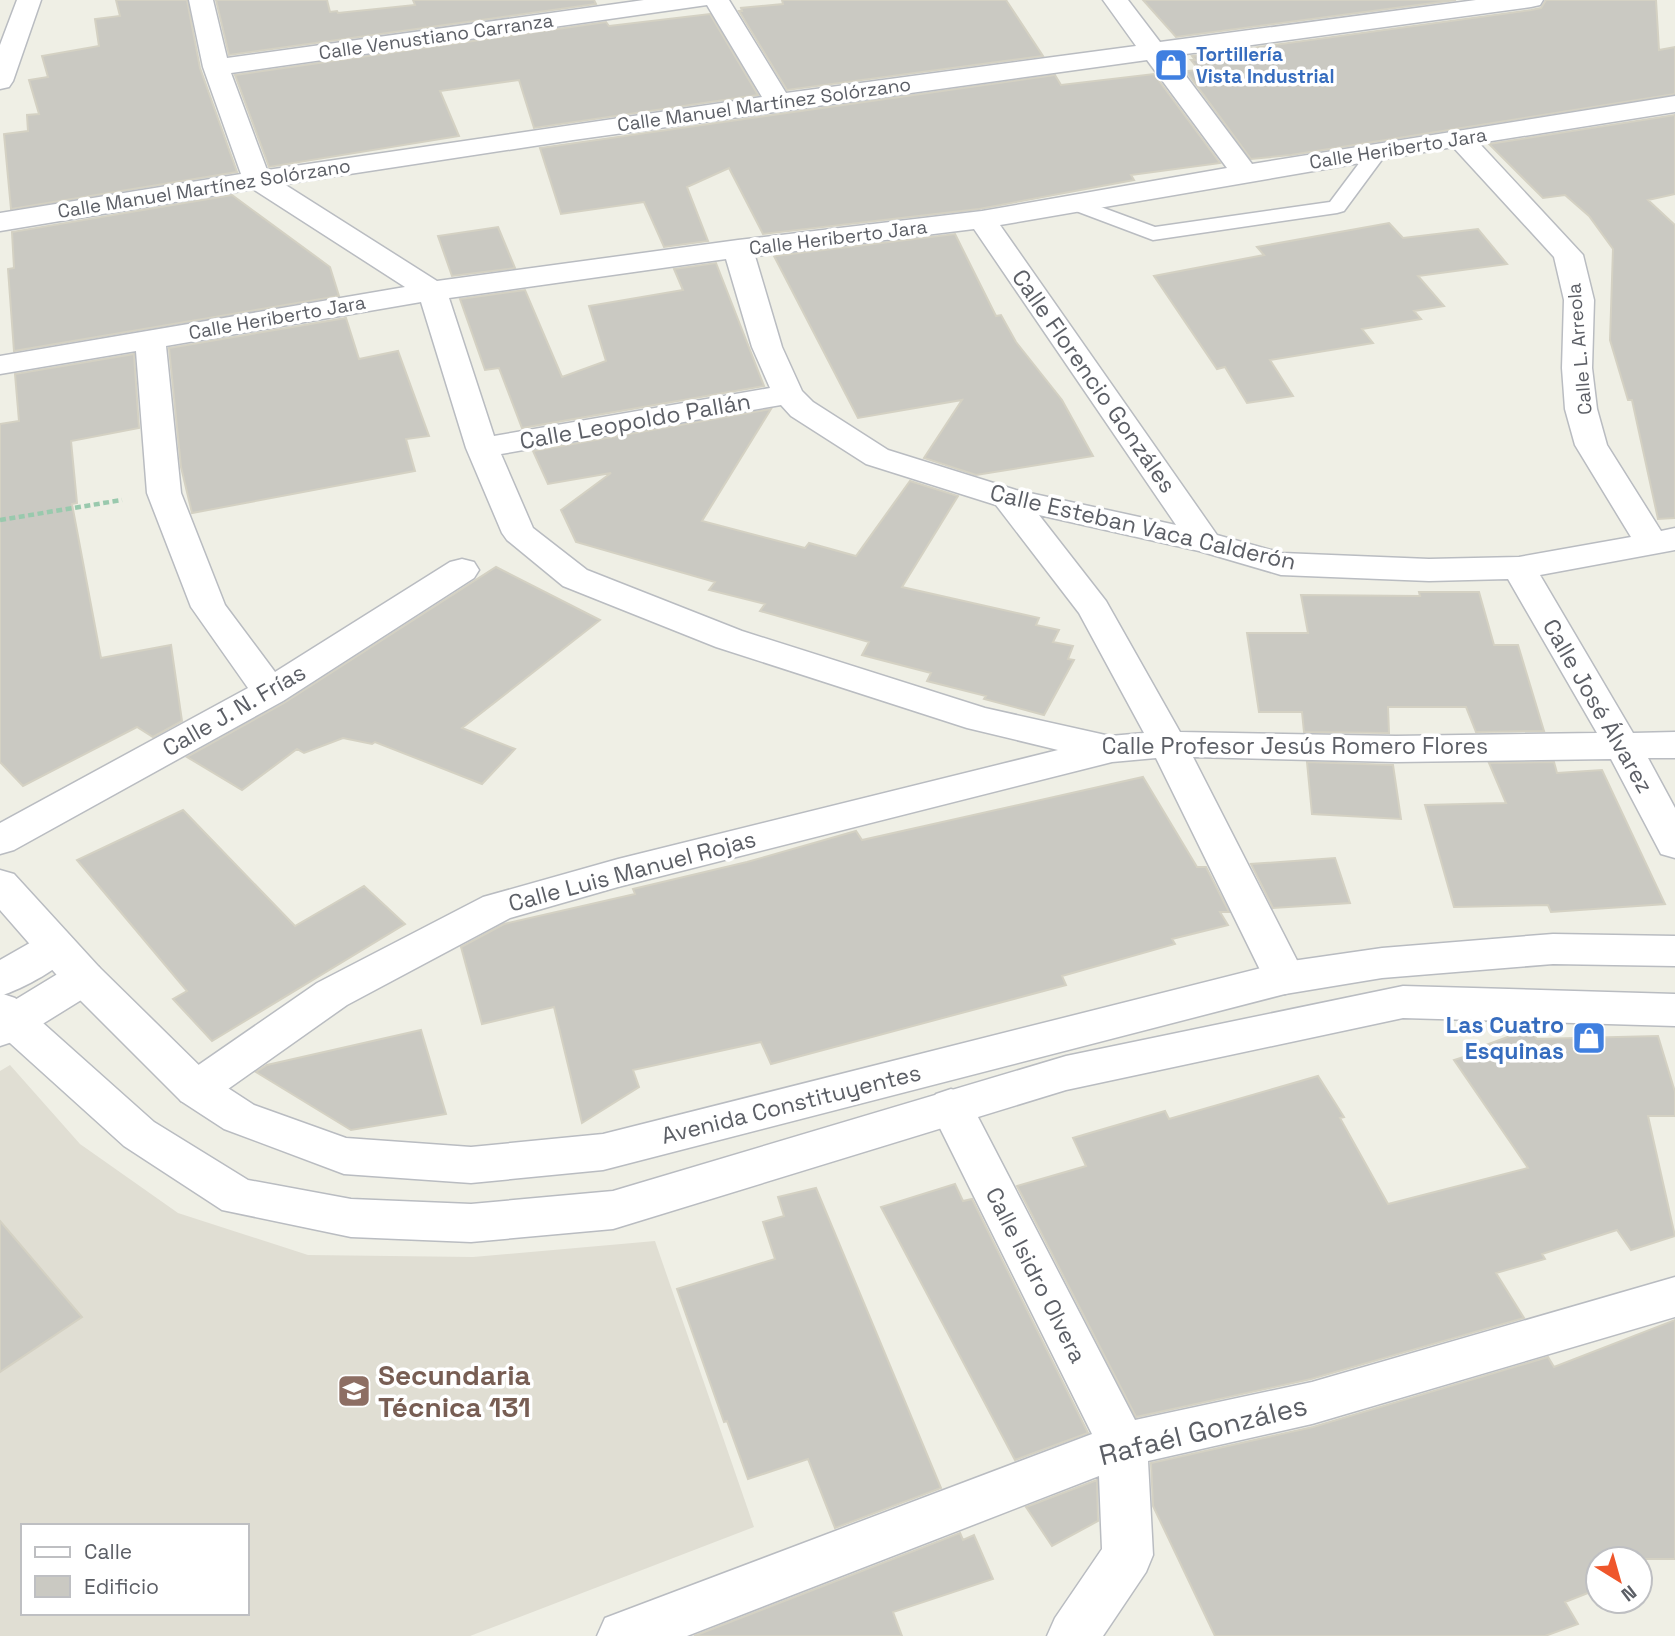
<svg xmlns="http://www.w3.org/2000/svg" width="1675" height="1636" font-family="'Space Grotesk',sans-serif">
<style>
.education{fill:#e0ded3;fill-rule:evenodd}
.building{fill:#cac9c2;stroke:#d4d1c3;stroke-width:2}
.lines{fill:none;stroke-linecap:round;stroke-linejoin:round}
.service-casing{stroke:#b9bcc1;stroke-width:3}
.minor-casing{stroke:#b9bcc1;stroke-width:3}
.tertiary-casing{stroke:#b9bcc1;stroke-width:3}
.path{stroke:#99c9ad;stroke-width:4.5;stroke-dasharray:6 3.5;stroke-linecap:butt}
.service{fill:#fff;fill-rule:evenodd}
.minor{fill:#fff;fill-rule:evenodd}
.tertiary{fill:#fff;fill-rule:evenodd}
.labels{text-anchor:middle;stroke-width:7;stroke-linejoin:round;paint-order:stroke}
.far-street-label{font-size:19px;fill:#5c5f66;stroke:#fff}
.far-shop-label{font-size:19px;font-weight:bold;fill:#366cbe;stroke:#fff;text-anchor:start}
.street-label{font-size:23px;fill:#5c5f66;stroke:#fff}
.shop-label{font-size:23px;font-weight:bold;fill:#366cbe;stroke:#fff;text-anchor:end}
.near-education-label{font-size:28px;font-weight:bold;fill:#785e54;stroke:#fff;text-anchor:start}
.near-street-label{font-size:28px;fill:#5c5f66;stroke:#fff}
</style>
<rect width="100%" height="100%" fill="#efefe5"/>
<!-- education -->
<path class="education" d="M10 1065 80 1144 178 1213 308 1255 473 1257 655 1241 754 1527 470 1636H0V1071ZM23 1526H247V1613H23Z"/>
<!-- building -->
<path class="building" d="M116 0H187L200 68 237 172 11 209 4 134 28 131 27 115 39 114 29 80 48 77 42 56 99 46 95 19 120 16Z
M216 0H327L330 12 337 11 338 13 415 5 413 0H594L596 4 229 55Z
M782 0H1006L1043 56 787 90 739 11H742L741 8 783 4Z
M1143 0H1456L1176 37Z
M1546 0H1656L1659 50 1675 47V94L1291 155 1251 159 1186 71 1199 70 1191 60H1195L1192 56 1531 10 1541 8Z
M710 14 758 95 534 128 519 80 440 91 459 136 269 167 235 75 606 22 609 26Z
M1154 74 1220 163 1131 175 1134 180 979 209 763 234 729 168 687 187 708 241 664 247 644 202 561 214 540 148 1055 75 1061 85Z
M1675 115V194L1648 200 1675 225V518L1658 519 1632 400H1628L1610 340 1613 249 1589 216 1565 195 1543 198 1489 144Z
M232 195 330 267 339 296 14 351 8 269 14 268 12 232Z
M1389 223 1403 238 1478 229 1507 264 1418 276 1444 306 1414 311 1421 319 1362 329 1373 343 1270 360 1293 396 1247 403 1225 367 1217 369 1154 276 1264 255 1257 247Z
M498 227 515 268 452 276 438 236Z
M955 234 996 316 1001 315 1016 342 1062 400 1093 456 976 475 924 458 962 400 858 418 774 256Z
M716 263 764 386 522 428 499 368 485 370 460 299 525 290 562 377 606 361 589 306 683 290 674 269Z
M346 318 359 359 398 351 429 436 406 439 415 471 192 513 181 467 169 348Z
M134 354 139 428 71 441 77 503 72 504 101 658 171 645 182 721 153 737 137 727 23 786 0 762V424L19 421 15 374Z
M771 409 702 521 805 548 809 543 856 556 910 481 958 496 902 587 1039 618 1036 625 1059 630 1053 642 1073 646 1068 659 1074 660 1044 715 984 699 986 696 927 681 931 673 862 655 869 642 760 611 765 604 709 590 715 582 576 542 561 510 611 473 548 484 533 451Z
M496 567 600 620 462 728 515 749 482 784 375 742 372 744 343 738 304 753 297 749 242 790 187 757 284 703Z
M1419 592H1479L1494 645H1518L1544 731 1476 732 1466 707H1388L1389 733 1304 732 1302 712H1259L1247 633H1308L1301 595 1420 596Z
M1307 762 1393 765 1401 819 1312 814Z
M1554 762 1557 773 1602 770 1665 904 1551 912 1548 905 1454 907 1425 805 1506 803 1489 763Z
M1143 777 1197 867H1206L1229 912H1220L1228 925 1172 939 1175 944 1062 976 1066 985 771 1064 761 1042 633 1070 639 1087 582 1123 554 1007 482 1024 461 947 504 924 635 894 633 889 747 862 856 831 862 840Z
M183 810 295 926 364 886 405 924 212 1041 173 999 187 991 77 860Z
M1335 858 1350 903 1273 908 1251 864Z
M1529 1029 1537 1039 1658 1036 1675 1092V1116H1648L1675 1236 1631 1250 1617 1230 1542 1254 1545 1259 1496 1273 1524 1318 1311 1379 1136 1417 1017 1186 1086 1166 1073 1138 1165 1111 1169 1119 1318 1076 1344 1117 1340 1118 1388 1204 1528 1168 1454 1060 1489 1049 1486 1045Z
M421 1030 446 1114 351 1130 256 1072 267 1065Z
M955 1184 963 1201 972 1199 1088 1433 1015 1460 881 1207Z
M816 1188 941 1488 835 1528 808 1459 748 1479 727 1421 724 1422 677 1289 775 1259 763 1222 784 1216 778 1197Z
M0 1221 82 1317 0 1372Z
M1675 1320V1559H1598V1589L1565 1602 1578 1624 1545 1636H1215L1153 1506 1151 1463 1313 1427 1548 1357 1554 1367Z
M1097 1480 1098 1521 1052 1546 1026 1507Z
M960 1533 963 1540 974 1535 993 1579 893 1612 902 1636H694Z"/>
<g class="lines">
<defs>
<path id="service" d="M1379 144 1386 146 1389 150 1344 211 1337 213 1153 240 1068 208 1065 204 1068 200H1082L1155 227 1330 202 1372 146Z"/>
<path id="minor" d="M189 0H213L227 58 644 0H729L786 93 1136 46 1103 0H1128L1160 42 1476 0H1543L1540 5 1531 7 1171 56 1252 164 1675 96V112L1479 143 1583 255 1594 300 1592 368 1597 409 1607 445 1661 531 1675 528V550L1540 575 1633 733 1675 732V758H1648L1675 808V858L1661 854 1611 759 1396 762 1193 757 1306 978 1300 989 1285 994 1270 989 1264 978 1156 758 1112 762 618 887 510 918 347 1005 211 1101 196 1106 181 1101 174 1089 181 1077 317 983 483 897 618 859 1058 750 967 728 716 647 563 586 507 540 502 533 466 448 421 302 166 346 181 493 225 605 275 672 450 562 462 559 474 562 479 570 474 578 283 701 14 850 0 854V823L248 688 191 607 147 493 136 351 0 374V356L405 287 253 189 0 231V213L241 174 203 67ZM707 5 762 97 267 170 231 73ZM1147 60 1227 168 982 211 738 240 437 281 284 184 573 140ZM1453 147 1554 257 1564 300 1562 368 1565 409 1575 445 1631 537 1519 557 1429 559 1282 553 1217 535 1000 225ZM974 229 1176 525 1016 490 888 450 813 402 802 391 782 347 755 256ZM726 259 752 347 770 388 494 436 449 298ZM781 405 791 416 866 464 996 505 1079 613 1144 733 1110 736 985 708 742 631 587 570 533 528 501 454ZM1039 515 1199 551 1281 575 1429 581 1508 579 1597 733 1396 736 1180 732 1106 601Z
M56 932 70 936 76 947C65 967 22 989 0 996V960L42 936Z
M84 962 99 967 105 978 99 989 15 1041 0 1046V1009L69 967Z
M951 1089 966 1094 1135 1420 1312 1382 1675 1277V1317L1312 1424 1148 1461 1153 1555 1146 1572 1103 1636H1047L1055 1618 1102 1549 1099 1476 687 1636H597L605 1618 1092 1434 929 1106 936 1094Z"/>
<path id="tertiary" d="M17 0H41L13 81 9 87 0 89V45Z
M0 870 14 874 99 967 211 1077 254 1105 346 1138 471 1147 603 1134 1285 962 1382 948 1553 934 1675 936V966L1553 964 1382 978 1285 994 603 1170 471 1183 344 1174 224 1129 181 1101 69 989 0 910Z
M1403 986 1675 994V1026L1403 1018 1066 1090 613 1229 471 1242 351 1237 222 1210 124 1146 0 1034V993L15 998 154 1122 248 1180 351 1199 471 1204 613 1191 1066 1056Z"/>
</defs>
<!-- service casing -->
<use href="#service" class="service-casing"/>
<!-- minor casing -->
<use href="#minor" class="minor-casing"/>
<!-- tertiary casing -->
<use href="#tertiary" class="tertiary-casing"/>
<!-- path -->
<path class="path" d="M0 520 122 500"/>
<!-- service -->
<use href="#service" class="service"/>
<!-- minor -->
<use href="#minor" class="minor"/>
<!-- tertiary -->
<use href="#tertiary" class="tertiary"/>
</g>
<!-- icons -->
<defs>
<symbol id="shop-square" viewBox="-11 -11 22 22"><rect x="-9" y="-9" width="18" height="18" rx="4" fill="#3f7fe0" stroke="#fff"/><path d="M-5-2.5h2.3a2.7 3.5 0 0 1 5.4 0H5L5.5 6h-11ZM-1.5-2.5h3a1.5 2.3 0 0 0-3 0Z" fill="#fff"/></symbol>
<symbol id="school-square" viewBox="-11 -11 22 22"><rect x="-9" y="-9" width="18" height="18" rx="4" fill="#8d6e63" stroke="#fff"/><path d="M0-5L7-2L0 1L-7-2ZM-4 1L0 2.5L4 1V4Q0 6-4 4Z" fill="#fff"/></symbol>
</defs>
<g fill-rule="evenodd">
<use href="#shop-square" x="1152" y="46" width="38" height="38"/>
<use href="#shop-square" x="1570" y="1019" width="38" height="38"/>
<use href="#school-square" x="335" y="1372" width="38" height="38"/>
</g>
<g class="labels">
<!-- far-street labels -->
<g class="far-street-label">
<text transform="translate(436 36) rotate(-8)" y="7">Calle Venustiano Carranza</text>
<text transform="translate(764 104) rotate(-8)" y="7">Calle Manuel Martínez Solórzano</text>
<text transform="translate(1398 148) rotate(-9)" y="7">Calle Heriberto Jara</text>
<text transform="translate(204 188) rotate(-9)" y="7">Calle Manuel Martínez Solórzano</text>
<text transform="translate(838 237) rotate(-7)" y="7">Calle Heriberto Jara</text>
<text transform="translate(277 317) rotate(-10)" y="7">Calle Heriberto Jara</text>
<text transform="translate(1579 349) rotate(-95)" y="7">Calle L. Arreola</text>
</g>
<!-- far-shop labels -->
<g class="far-shop-label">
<text x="1196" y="61">Tortillería<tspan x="1196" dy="22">Vista Industrial</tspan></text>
</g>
<!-- street labels -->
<g class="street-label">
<text transform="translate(1094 381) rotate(55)" y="8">Calle Florencio Gonzáles</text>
<text transform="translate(635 421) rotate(-10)" y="8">Calle Leopoldo Pallán</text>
<text transform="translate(1143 527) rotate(13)" y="8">Calle Esteban Vaca Calderón</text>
<text transform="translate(1598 706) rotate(60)" y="8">Calle José Álvarez</text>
<text transform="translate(234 710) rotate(-30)" y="8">Calle J. N. Frías</text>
<text x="1295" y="754">Calle Profesor Jesús Romero Flores</text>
<text transform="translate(632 871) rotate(-15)" y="8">Calle Luis Manuel Rojas</text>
<text transform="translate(791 1104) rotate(-14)" y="8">Avenida Constituyentes</text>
<text transform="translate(1036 1275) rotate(63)" y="8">Calle Isidro Olvera</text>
</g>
<!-- shop labels -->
<g class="shop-label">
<text x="1564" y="1033">Las Cuatro<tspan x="1564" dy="26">Esquinas</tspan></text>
</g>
<!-- near-education labels -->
<g class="near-education-label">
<text x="378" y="1385">Secundaria<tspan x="378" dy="32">Técnica 131</tspan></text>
</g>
<!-- near-street labels -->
<g class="near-street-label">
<text transform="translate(1203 1430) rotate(-14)" y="10">Rafaél Gonzáles</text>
</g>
</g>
<!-- legend -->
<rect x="21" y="1524" width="228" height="91" fill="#ffffff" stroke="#bebfc2" stroke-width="2"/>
<rect x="35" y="1547" width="35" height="10" fill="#ffffff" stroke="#bebfc2" stroke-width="2"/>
<text x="84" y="1559" font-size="21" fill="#5c5f66">Calle</text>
<rect x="35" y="1576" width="35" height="21" fill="#cac9c2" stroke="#bebfc2" stroke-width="2"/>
<text x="84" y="1594" font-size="21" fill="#5c5f66">Edificio</text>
<!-- north arrow -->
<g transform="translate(1619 1580) rotate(143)"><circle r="33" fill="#ffffff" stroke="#bebfc2" stroke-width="2"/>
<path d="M0-5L12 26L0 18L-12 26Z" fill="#ef562b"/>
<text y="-10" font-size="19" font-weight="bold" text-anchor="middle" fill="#5c5f66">N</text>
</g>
</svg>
